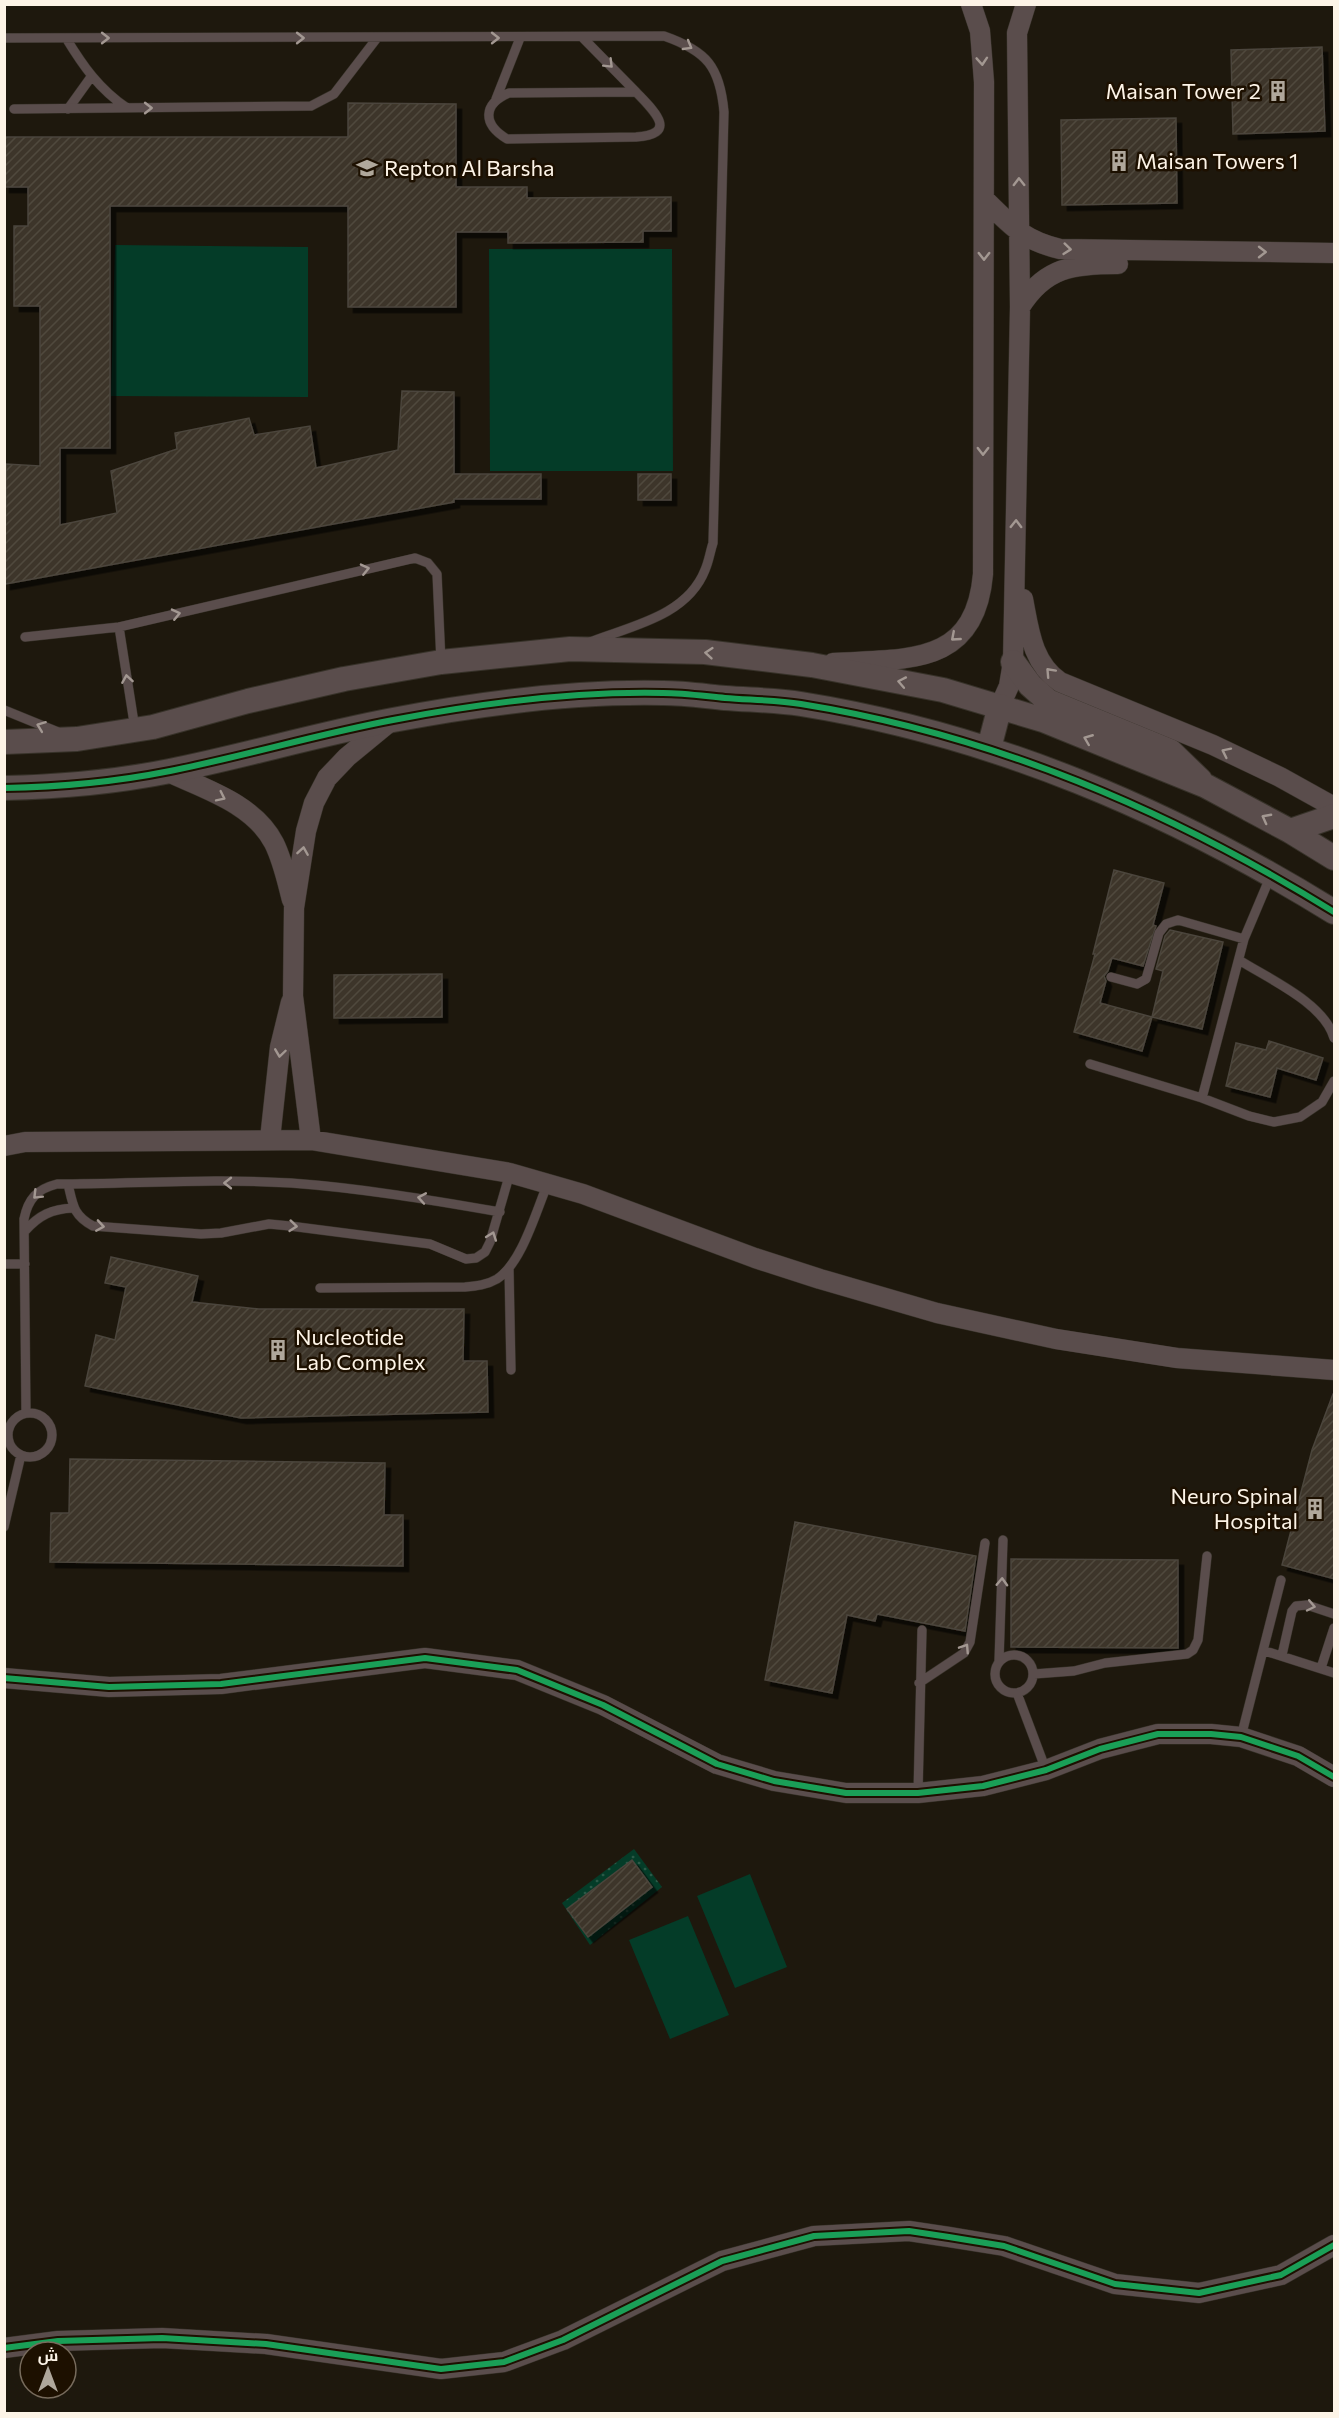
<svg xmlns="http://www.w3.org/2000/svg" width="1339" height="2418" font-family="Commissioner,Cairo,sans-serif">
<style>
.grass{fill:url(#grass-dots)}
.garden{fill:#043c28}
.building{fill:url(#building-hatch);stroke:#4b453c;stroke-width:1.5;filter:url(#shadow)}
.lines{fill:none;stroke-linecap:round;stroke-linejoin:round}
.service-casing{stroke:#373229;stroke-width:10}
.minor-casing{stroke:#373229;stroke-width:21}
.tertiary-casing{stroke:#373229;stroke-width:26}
.service{stroke:#5a4d4c;stroke-width:9}
.minor{stroke:#5a4d4c;stroke-width:20}
.tertiary{stroke:#5a4d4c;stroke-width:24}
.cycleway-casing{stroke:#1d1000;stroke-width:10}
.cycleway{stroke:#1a9f57;stroke-width:6}
.oneway{stroke:#a39892}
.labels{text-anchor:middle;stroke-width:5;stroke-linejoin:round;paint-order:stroke}
.poi-label{font-size:22px;fill:#fdf4e7;stroke:#1d1000;text-anchor:start}
</style>
<defs>
<pattern id="grass-dots" width="8" height="8" patternUnits="userSpaceOnUse" patternTransform="scale(1.5)"><rect width="8" height="8" fill="#043c28"/><path d="M2 2h.1M6 6h.1" fill="none" stroke="#2a5947" stroke-width="1.8" stroke-linecap="round"/></pattern>
<pattern id="building-hatch" width="6" height="6" patternUnits="userSpaceOnUse" patternTransform="scale(1.5)"><rect width="6" height="6" fill="#3d3629"/><path d="M-1 1l2-2M0 6l6-6M5 7l2-2" fill="none" stroke="#504a3e"/></pattern>
<filter id="shadow"><feDropShadow dx="5.5" dy="5.5" stdDeviation="0" flood-color="#0009"/></filter>
</defs>
<rect width="100%" height="100%" fill="#1e180d"/>
<!-- grass -->
<path class="grass" d="M634 1849 662 1887 590 1945 562 1903Z"/>
<!-- garden -->
<path class="garden" d="M115 245 308 247V397L111 396Z
M489 249H672L673 471H490Z
M750 1874 787 1967 735 1988 697 1896Z
M688 1916 729 2015 670 2039 629 1940Z"/>
<!-- building -->
<path class="building" d="M1322 47 1325 131 1233 134 1231 50Z
M348 103 456 104V187H527V198L671 197V231H643V242L508 243V232H456V307H348V206H110V448H60V525L117 513 111 471 177 449 175 433 249 418 254 435 310 426 316 468 398 450 402 391 454 392V474H541V499H454V502L5 584 6 464 40 466V306H14V226H28V187H4V137H348Z
M1176 118 1177 203 1062 205 1061 120Z
M638 474H671V500H638Z
M1114 870 1164 883 1153 925 1156 926 1143 966 1112 958 1108 971 1104 976 1106 981 1100 1003 1152 1017 1142 1051 1074 1032 1095 954H1093Z
M1170 930 1223 942 1202 1029 1152 1017 1163 971 1156 969 1165 936Z
M442 974V1017L334 1018V975Z
M1269 1041 1323 1058 1316 1080 1277 1068 1270 1097 1226 1086 1236 1043 1266 1050Z
M111 1257 198 1276 192 1302 259 1309H464L463 1361H487L488 1412 241 1418 85 1386 96 1335 115 1340 126 1287 105 1283Z
M1333 1394H1335V1579L1282 1565 1312 1450Z
M70 1459 385 1463 384 1515H403V1566L50 1562 51 1513H69Z
M795 1522 976 1556 965 1631 877 1614 875 1621 847 1615 832 1693 765 1680Z
M1011 1559 1178 1560V1648L1011 1647Z
M632 1860 652 1887 588 1937 567 1909Z"/>
<g class="lines">
<defs>
<path id="service" d="M582 37 636 92
M4 38 664 36C707 51 720 67 724 112L713 543C710 552 709 561 705 570 687 616 631 626 590 642
M66 38C83 66 99 89 127 108
M636 92C653 110 680 134 636 137L507 139C482 124 483 104 509 93Z
M496 99 520 38
M14 109 311 106 334 94 377 38
M68 109 91 77
M119 627 135 729
M25 637 119 627 415 558 428 563 437 574 441 662
M4 710 58 732
M1239 960C1269 979 1324 1003 1334 1038
M1111 977 1137 984 1146 979 1159 933 1166 924 1178 920 1244 939
M1090 1064 1202 1098 1249 1116 1274 1122 1300 1117 1322 1102 1334 1081
M1202 1098 1244 939 1271 875
M68 1184C73 1205 73 1215 93 1226L201 1234 221 1233 269 1224 290 1226 430 1244 466 1259 476 1258 485 1252 490 1242 510 1173
M25 1231C39 1215 52 1209 73 1208
M4 1264H25
M509 1269 511 1370
M320 1288 465 1287C476 1286 487 1285 497 1279 522 1263 536 1211 548 1183
M8 1435a22 22 0 1 1 44 0a22 22 0 1 1-44 0Z
M26 1413 24 1219C28 1199 37 1189 57 1184 135 1184 213 1178 291 1183 361 1188 431 1200 500 1212
M4 1527 21 1455
M1265 1651 1334 1673
M995 1674a19 19 0 1 1 38 0a19 19 0 1 1-38 0Z
M1282 1655 1292 1611 1296 1606 1307 1605 1334 1614
M999 1661 1003 1540
M1321 1668 1334 1628
M1034 1674 1074 1671 1105 1663 1187 1654 1193 1650 1198 1640 1207 1556
M919 1683 964 1653 970 1642 985 1543
M1017 1693 1046 1770
M1241 1737 1281 1580
M918 1793 922 1630"/>
<path id="minor" d="M984 199C1011 225 1022 240 1060 249L1334 253
M1020 307C1045 267 1073 264 1118 264
M1023 599C1029 630 1032 663 1060 682L1213 745 1280 777 1334 807
M833 663C905 658 975 668 983 574L984 82 980 31 971 4
M1000 706 1009 686 1013 662 1020 307 1017 33 1026 4
M168 772C205 789 254 804 274 843 283 861 287 881 292 900
M270 1139 280 1047 291 1002
M311 1140 293 996 294 908 306 831 314 803 327 778 347 757 392 720
M4 1146 25 1142 311 1140 510 1173 583 1194 755 1258 820 1279 937 1313 1056 1339 1177 1358 1334 1370
M4 1678 109 1687 221 1684 425 1658 517 1670 603 1705 717 1764 774 1781 846 1793H918L983 1786 1046 1770 1100 1749 1158 1734H1211L1241 1737 1298 1756 1334 1777
M4 2348 58 2341 162 2338 266 2344 441 2369 504 2362 563 2340 722 2261 814 2236 909 2231 949 2237 1004 2246 1115 2284 1199 2293 1281 2275 1334 2245"/>
<path id="tertiary" d="M1013 662 1030 685 1048 701 1170 751 1200 780
M4 742 77 739 153 727 248 701 344 679 441 662 570 649 705 652 812 665 943 690 1043 720 1206 786 1290 831 1334 858
M989 748 1000 706
M4 788C60 787 115 782 170 771 245 756 318 734 393 720 482 703 572 691 663 693 683 693 704 696 725 698 750 700 776 700 801 704 994 735 1169 810 1334 912
M1290 831 1334 816"/>
</defs>
<!-- service casing -->
<use href="#service" class="service-casing"/>
<!-- minor casing -->
<use href="#minor" class="minor-casing"/>
<!-- tertiary casing -->
<use href="#tertiary" class="tertiary-casing"/>
<!-- service -->
<use href="#service" class="service"/>
<!-- minor -->
<use href="#minor" class="minor"/>
<!-- tertiary -->
<use href="#tertiary" class="tertiary"/>
<defs>
<path id="cycleway" d="M4 788C60 787 115 782 170 771 245 756 318 734 393 720 482 703 572 691 663 693 683 693 704 696 725 698 750 700 776 700 801 704 994 735 1169 810 1334 912
M4 1678 109 1687 221 1684 425 1658 517 1670 603 1705 717 1764 774 1781 846 1793H918L983 1786 1046 1770 1100 1749 1158 1734H1211L1241 1737 1298 1756 1334 1777
M4 2348 58 2341 162 2338 266 2344 441 2369 504 2362 563 2340 722 2261 814 2236 909 2231 949 2237 1004 2246 1115 2284 1199 2293 1281 2275 1334 2245"/>
</defs>
<!-- cycleway casing -->
<use href="#cycleway" class="cycleway-casing"/>
<!-- cycleway -->
<use href="#cycleway" class="cycleway"/>
</g>
<!-- one-way arrows -->
<defs><path id="oneway-chevron" d="M-2-3.5L2.5 0L-2 3.5" fill="none" stroke-width="1.6" stroke-linecap="round" stroke-linejoin="round" transform="scale(1.5)"/></defs>
<g class="oneway">
<use href="#oneway-chevron" transform="translate(105 38)"/>
<use href="#oneway-chevron" transform="translate(300 38)"/>
<use href="#oneway-chevron" transform="translate(495 38)"/>
<use href="#oneway-chevron" transform="translate(688 46) rotate(30)"/>
<use href="#oneway-chevron" transform="translate(982 61) rotate(86)"/>
<use href="#oneway-chevron" transform="translate(609 64) rotate(45)"/>
<use href="#oneway-chevron" transform="translate(148 108)"/>
<use href="#oneway-chevron" transform="translate(1019 182) rotate(-91)"/>
<use href="#oneway-chevron" transform="translate(1067 249) rotate(6)"/>
<use href="#oneway-chevron" transform="translate(1262 252)"/>
<use href="#oneway-chevron" transform="translate(984 256) rotate(90)"/>
<use href="#oneway-chevron" transform="translate(983 451) rotate(90)"/>
<use href="#oneway-chevron" transform="translate(1016 524) rotate(-89)"/>
<use href="#oneway-chevron" transform="translate(365 569) rotate(-13)"/>
<use href="#oneway-chevron" transform="translate(176 614) rotate(-13)"/>
<use href="#oneway-chevron" transform="translate(955 637) rotate(139)"/>
<use href="#oneway-chevron" transform="translate(709 653) rotate(-175)"/>
<use href="#oneway-chevron" transform="translate(1050 672) rotate(-133)"/>
<use href="#oneway-chevron" transform="translate(127 679) rotate(-99)"/>
<use href="#oneway-chevron" transform="translate(902 682) rotate(-169)"/>
<use href="#oneway-chevron" transform="translate(41 726) rotate(-159)"/>
<use href="#oneway-chevron" transform="translate(1088 739) rotate(-158)"/>
<use href="#oneway-chevron" transform="translate(1226 752) rotate(-154)"/>
<use href="#oneway-chevron" transform="translate(221 797) rotate(26)"/>
<use href="#oneway-chevron" transform="translate(1266 818) rotate(-152)"/>
<use href="#oneway-chevron" transform="translate(303 851) rotate(-81)"/>
<use href="#oneway-chevron" transform="translate(280 1053) rotate(98)"/>
<use href="#oneway-chevron" transform="translate(228 1183) rotate(-180)"/>
<use href="#oneway-chevron" transform="translate(37 1195) rotate(135)"/>
<use href="#oneway-chevron" transform="translate(422 1198) rotate(-170)"/>
<use href="#oneway-chevron" transform="translate(100 1226) rotate(9)"/>
<use href="#oneway-chevron" transform="translate(293 1226) rotate(6)"/>
<use href="#oneway-chevron" transform="translate(492 1236) rotate(-70)"/>
<use href="#oneway-chevron" transform="translate(1002 1582) rotate(-88)"/>
<use href="#oneway-chevron" transform="translate(1311 1606) rotate(12)"/>
<use href="#oneway-chevron" transform="translate(965 1648) rotate(-57)"/>
</g>
<!-- icons -->
<defs>
<symbol id="building-bare" viewBox="-9 -9 18 18"><path d="M-4-6H4V6H1V3H-1V6H-4ZM-2.5-4.3h1.7v1.8h-1.7ZM.8-4.3h1.7v1.8H.8ZM-2.5-1h1.7V.8h-1.7ZM.8-1h1.7V.8H.8Z" fill="#afa79b" stroke="#1d1000" stroke-width="2.5" paint-order="stroke"/></symbol>
<symbol id="school-bare" viewBox="-9 -9 18 18"><path d="M0-5L7-2L0 1L-7-2ZM-4 1L0 2.5L4 1V4Q0 6-4 4Z" fill="#afa79b" stroke="#1d1000" stroke-width="2.5" paint-order="stroke"/></symbol>
</defs>
<g fill-rule="evenodd">
<use href="#building-bare" x="1263" y="76" width="30" height="30"/>
<use href="#building-bare" x="1104" y="146" width="30" height="30"/>
<use href="#school-bare" x="352" y="153" width="30" height="30"/>
<use href="#building-bare" x="263" y="1335" width="30" height="30"/>
<use href="#building-bare" x="1300" y="1494" width="30" height="30"/>
</g>
<g class="labels">
<!-- poi labels -->
<g class="poi-label">
<text x="1261" y="99" text-anchor="end">Maisan Tower 2</text>
<text x="1136" y="169">Maisan Towers 1</text>
<text x="384" y="176">Repton Al Barsha</text>
<text x="295" y="1345">Nucleotide<tspan x="295" dy="25">Lab Complex</tspan></text>
<text x="1298" y="1504" text-anchor="end">Neuro Spinal<tspan x="1298" dy="25">Hospital</tspan></text>
</g>
</g>
<!-- border -->
<rect width="1339" height="2418" fill="none" stroke="#fdf4e7" stroke-width="12"/>
<!-- north arrow -->
<g transform="translate(48 2370)"><circle r="28" fill="#1d1000" stroke="#776b5c" stroke-width="1.5"/>
<path d="M0-4.5L10 22L0 15L-10 22Z" fill="#afa79b"/>
<text y="-9" font-size="16" font-weight="bold" text-anchor="middle" fill="#fdf4e7">ش</text>
</g>
</svg>
